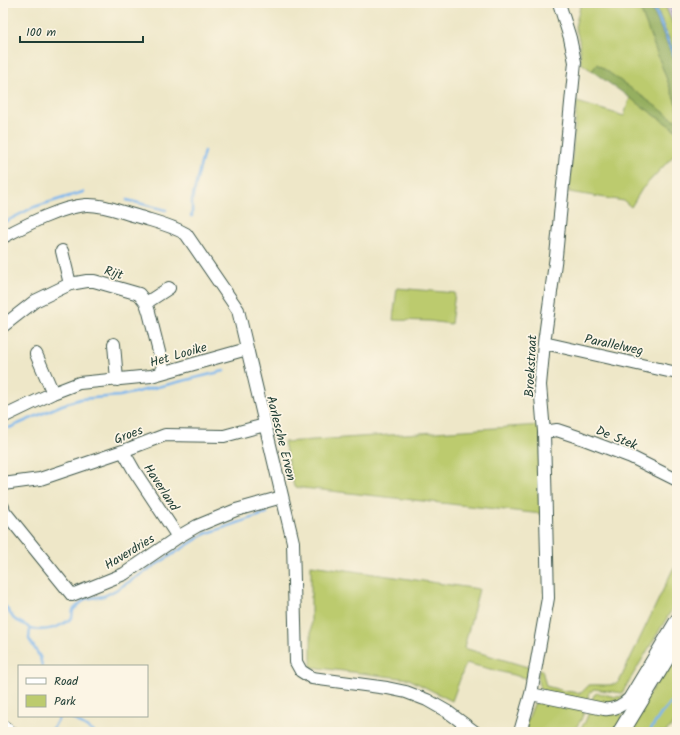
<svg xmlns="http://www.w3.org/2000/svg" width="680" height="735" font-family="Kalam,sans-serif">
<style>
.industrial{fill:#cbbfd5}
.green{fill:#bccb6e;stroke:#6e8451}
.forest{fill:#95af61;stroke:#5a764a}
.water{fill:#7db7ee;stroke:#4e7a91}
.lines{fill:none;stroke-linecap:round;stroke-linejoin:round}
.stream{stroke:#7db7ee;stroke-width:2.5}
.minor-casing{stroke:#3e564a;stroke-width:14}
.major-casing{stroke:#3e564a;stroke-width:18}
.minor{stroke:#fff;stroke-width:12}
.major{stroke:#fff;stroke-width:16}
.rail{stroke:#1f3d34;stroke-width:2.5;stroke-dasharray:6 3;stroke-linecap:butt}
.labels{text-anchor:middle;stroke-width:3.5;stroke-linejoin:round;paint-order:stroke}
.street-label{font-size:13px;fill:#1f3d34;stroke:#fcf5e5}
</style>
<rect width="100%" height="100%" fill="#fcf5e5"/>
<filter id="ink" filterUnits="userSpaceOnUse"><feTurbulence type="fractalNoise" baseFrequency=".025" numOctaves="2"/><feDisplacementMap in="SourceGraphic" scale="8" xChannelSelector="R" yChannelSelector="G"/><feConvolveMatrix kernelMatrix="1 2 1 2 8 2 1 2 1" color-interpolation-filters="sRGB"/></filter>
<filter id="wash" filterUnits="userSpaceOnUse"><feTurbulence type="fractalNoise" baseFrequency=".012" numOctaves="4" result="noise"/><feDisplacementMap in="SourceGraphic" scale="16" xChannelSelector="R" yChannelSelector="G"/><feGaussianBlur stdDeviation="0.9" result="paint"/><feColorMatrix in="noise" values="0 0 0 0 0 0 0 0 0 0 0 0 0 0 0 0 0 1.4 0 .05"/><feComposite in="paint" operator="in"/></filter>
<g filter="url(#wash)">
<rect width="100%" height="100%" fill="#eee7c8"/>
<!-- industrial -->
<path class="industrial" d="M654 3H677V59Z"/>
<!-- green -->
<path class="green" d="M581 3H638L677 106V120L675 121 597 64 592 71 581 63 579 39 575 27Z
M654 3H664L677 34V59Z
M630 97 677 131V152L642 189 631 207 624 201 569 192 577 102 624 116Z
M397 288 455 293 451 324 429 321 393 320Z
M540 425 542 514 294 487 284 442Z
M311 565 479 589 464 648 531 668 529 679 466 663 452 701 409 679 311 667Z
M677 567V601L622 693 594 689 589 693 587 701 543 691C536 684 538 678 539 670H542L546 686 564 691 581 693 589 685C599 684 612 687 619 682L673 569Z
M677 650V716L673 725 665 732H625Z
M597 693C609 694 618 701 628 693L613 705 591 702 594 695Z
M543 700 585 709 581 720 573 732H523L534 704Z
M627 706 615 732H578L585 722 590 710Z"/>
<!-- forest -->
<path class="forest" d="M638 3H650L677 66V106Z
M597 64 675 120H677V131L592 71Z"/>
<!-- water -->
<path class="water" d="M650 3H654L677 59V66Z"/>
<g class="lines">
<!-- stream -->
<path class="stream" d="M127 200 166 210
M191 216H192V200L204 151
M3 223 34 207 83 192
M9 428 62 405 80 399 120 396 224 371
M3 603 14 619 27 626 30 629 29 639 40 657 42 666
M30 629C48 631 57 629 72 618L73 610 85 599 104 596 116 590 205 534 267 513
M69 716 94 732
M51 732 60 716
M649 732 661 714 674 699 677 700"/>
</g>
</g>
<g filter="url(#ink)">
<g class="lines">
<defs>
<path id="minor" d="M3 237C26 225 60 207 86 205 104 204 123 213 140 217 156 222 171 225 186 234L238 310 293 542 296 662 301 671 312 678 387 688 406 692 427 700 448 712 475 732
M62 251 70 284
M146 303 169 288
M3 326 35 301 70 284 87 281H94L139 294 146 303 149 312 164 372
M544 343 677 373
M114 344 117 380
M36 354 53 393
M3 417 53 393 79 383 151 376 247 349
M544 432 557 430 581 438 631 457 677 480
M123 451 135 472 178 537
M3 484 40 479 123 451 165 435 224 436 265 425
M3 507 4 511 72 595 124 574 178 537 197 526 236 510 282 497
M531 694 604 709C614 710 622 706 629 699L677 619
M3 726 11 732
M520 732 531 694 548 598 544 432 540 385 544 343 556 256 575 62 570 38 559 3"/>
<path id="major" d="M621 732 677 640"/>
</defs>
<!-- minor casing -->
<use href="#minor" class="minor-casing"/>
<!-- major casing -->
<use href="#major" class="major-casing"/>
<!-- minor -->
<use href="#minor" class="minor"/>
<!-- major -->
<use href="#major" class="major"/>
<!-- rail -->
<path class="rail" d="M671 3 677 18"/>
</g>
</g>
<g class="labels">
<!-- street labels -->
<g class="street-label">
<text transform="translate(114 272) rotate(17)" y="5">Rijt</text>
<text transform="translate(614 344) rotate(12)" y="5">Parallelweg</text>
<text transform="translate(178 354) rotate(-16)" y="5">Het Looike</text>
<text transform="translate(530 366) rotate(-87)" y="5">Broekstraat</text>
<text transform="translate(128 434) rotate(-21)" y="5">Groes</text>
<text transform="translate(617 437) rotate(22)" y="5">De Stek</text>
<text transform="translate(282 438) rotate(76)" y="5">Aarlesche Erven</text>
<text transform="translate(162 487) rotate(57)" y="5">Haverland</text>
<text transform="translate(129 551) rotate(-31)" y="5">Haverdries</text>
</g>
</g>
<!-- margin -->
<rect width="680" height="735" fill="none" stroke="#fcf5e5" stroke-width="16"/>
<!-- legend -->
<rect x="18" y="665" width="130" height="52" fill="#fcf5e5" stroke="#a4ab9e"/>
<rect x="26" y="678" width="20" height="6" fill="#ffffff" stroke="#a4ab9e"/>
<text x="54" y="685" font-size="12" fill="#1f3d34">Road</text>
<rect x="26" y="695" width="20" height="12" fill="#bccb6e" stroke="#a4ab9e"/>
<text x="54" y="705" font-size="12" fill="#1f3d34">Park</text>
<!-- scale -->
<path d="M20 36v6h123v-6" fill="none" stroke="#1f3d34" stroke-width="2"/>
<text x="26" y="36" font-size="12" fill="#1f3d34" stroke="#fcf5e5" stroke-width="3" paint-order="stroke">100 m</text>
</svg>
